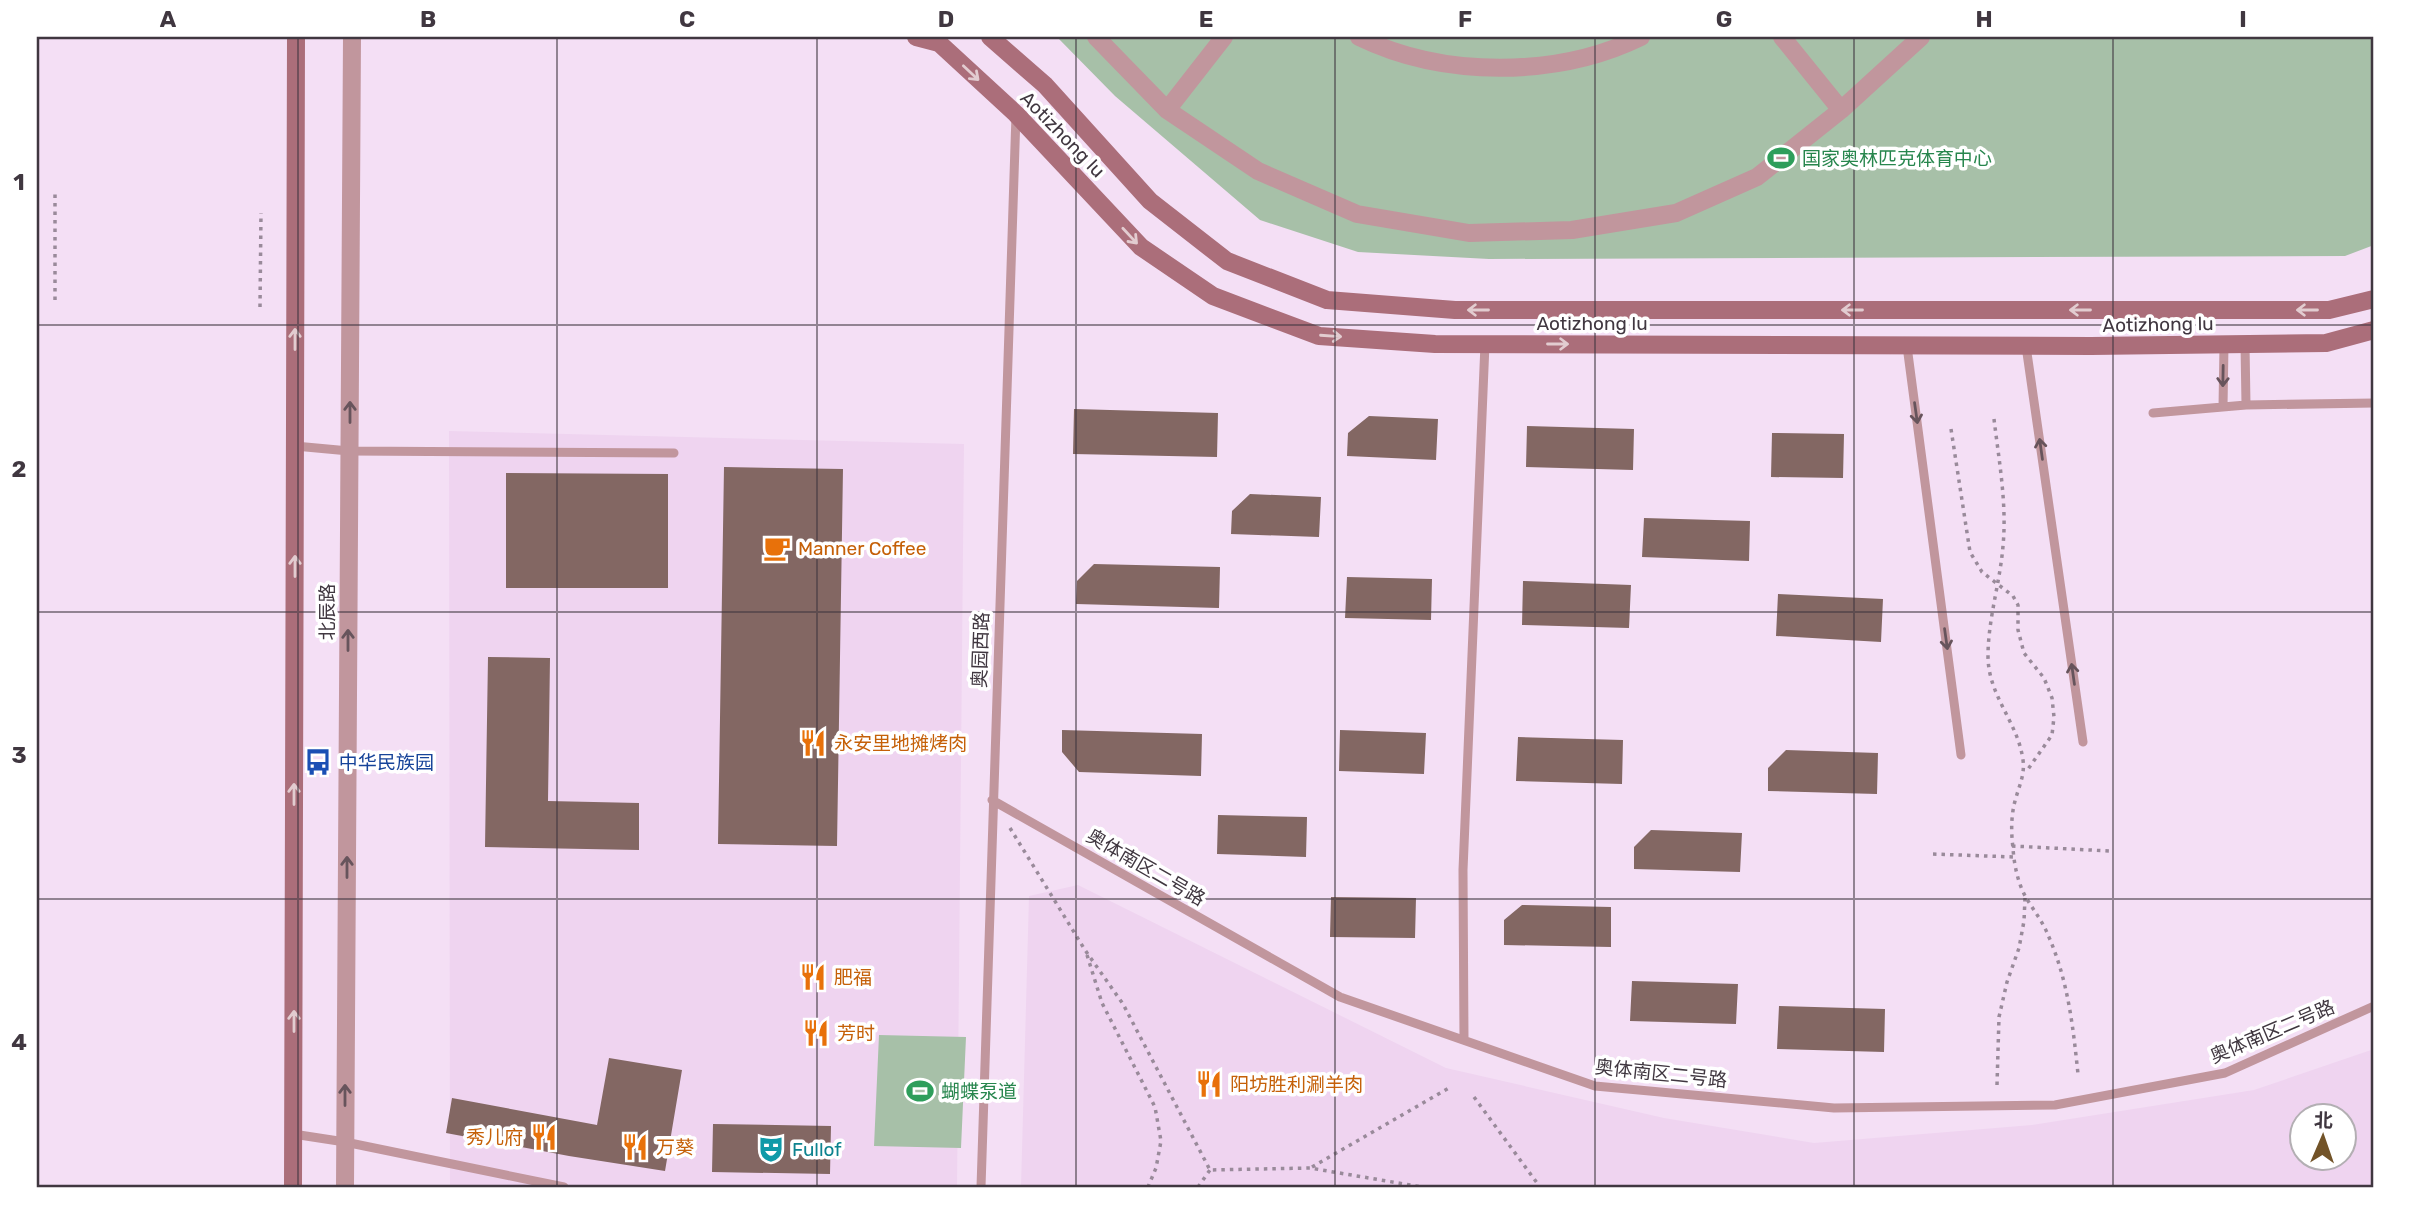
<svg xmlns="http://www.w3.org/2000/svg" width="2411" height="1224" font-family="Rubik,'Noto Sans SC',sans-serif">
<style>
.built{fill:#efd4f0;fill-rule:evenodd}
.green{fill:#a7c0a8}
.building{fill:#836763}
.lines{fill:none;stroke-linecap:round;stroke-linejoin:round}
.path{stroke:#998a9a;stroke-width:3.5;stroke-dasharray:3.5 5;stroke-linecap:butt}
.service{stroke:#c1969d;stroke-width:9}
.minor{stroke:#c1969d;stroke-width:18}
.tertiary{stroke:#c1969d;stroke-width:18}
.secondary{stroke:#ab6e7a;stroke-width:18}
.oneway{stroke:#e2ccd0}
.oneway2{stroke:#67545c}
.grid{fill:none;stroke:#403740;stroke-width:2;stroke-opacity:0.55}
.labels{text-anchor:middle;stroke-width:7;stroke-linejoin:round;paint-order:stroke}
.street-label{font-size:19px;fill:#403740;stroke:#fff}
.leisure-label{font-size:19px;fill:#27864d;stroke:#fff;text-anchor:start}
.food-label{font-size:19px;fill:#c56008;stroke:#fff;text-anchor:start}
.transit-label{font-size:19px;fill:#164399;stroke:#fff;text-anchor:start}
.culture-label{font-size:19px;fill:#0d838f;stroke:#fff;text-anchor:start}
.neatline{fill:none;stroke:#403740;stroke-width:2.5}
.grid-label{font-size:23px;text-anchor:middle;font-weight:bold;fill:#403740}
</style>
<rect width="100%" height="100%" fill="#f4dff5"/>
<!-- built -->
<path class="built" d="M449 431 964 444 957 1187H450Z
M1078 885 1446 1068 1664 1118 1814 1143 2032 1125 2254 1090 2374 1049V1187H1021L1029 896ZM2302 1116H2344V1158H2302Z"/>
<!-- green -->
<path class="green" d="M1057 37H2374V245L2345 256 1489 259 1358 252 1260 220 1115 96Z
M879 1035 966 1037 961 1148 874 1146Z"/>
<!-- building -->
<path class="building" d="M1074 409 1218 413 1217 457 1073 454Z
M1369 416 1438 419 1436 460 1347 456 1348 433Z
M1527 426 1634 429 1633 470 1526 467Z
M1772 433 1844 434 1843 478 1771 477Z
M724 467 843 469 837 846 718 844Z
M506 473 668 474V588H506Z
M1250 494 1321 497 1319 537 1231 534 1232 511Z
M1644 518 1750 521 1749 561 1642 557Z
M1094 564 1220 567 1219 608 1076 604 1077 581Z
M1347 577 1432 579 1431 620 1345 618Z
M1523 581 1631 585 1629 628 1522 625Z
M1778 594 1883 599 1881 642 1776 636Z
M488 657 550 658 548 801 639 803V850L485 847Z
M1062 730 1202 734 1201 776 1079 772 1062 752Z
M1340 730 1426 733 1424 774 1339 771Z
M1518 737 1623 740 1622 784 1516 781Z
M1786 750 1878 753 1877 794 1768 791V768Z
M1218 815 1307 817 1306 857 1217 854Z
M1651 830 1742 833 1740 872 1634 869V847Z
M1331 897 1416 898 1415 938 1330 937Z
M1522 905 1611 907V947L1504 945V920Z
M1632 981 1738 984 1736 1024 1630 1021Z
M1779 1006 1885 1009 1884 1052 1777 1049Z
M609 1058 682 1070 665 1171 569 1156 446 1133 452 1098 597 1125Z
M713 1124 831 1126 830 1174 712 1172Z"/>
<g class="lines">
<!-- path -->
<path class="path" d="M55 300V194
M260 307 261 213
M1994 419C1999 461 2007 504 2003 546 2000 583 1988 619 1988 656 1988 696 2018 722 2023 760 2025 775 2019 786 2015 801 2011 816 2011 832 2013 848 2014 864 2018 885 2027 899 2034 911 2043 922 2048 935 2068 980 2073 1026 2078 1074
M1951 429 1970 552 1982 572 2013 596 2018 605V630L2024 653 2044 678 2052 698 2054 717 2052 735 2026 772
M1010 828 1085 950 1123 1004 1210 1170 1310 1168 1422 1187
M2012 846 2109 851
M1933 854 2014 857
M1087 955 1102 1003 1155 1107 1161 1141 1156 1168 1148 1187
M1997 1085 1999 1017 2007 982 2019 948 2024 921 2025 898
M1474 1097 1540 1187
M1312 1167 1449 1088
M1198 1187 1210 1170"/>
<!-- service -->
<path class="service" d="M2245 344 2246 405
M1907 346 1961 755
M2026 346 2083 742
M2223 407 2224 345
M2153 413 2246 405 2374 403
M295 446 349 451 674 453
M992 800 1340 997 1595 1086 1834 1108 2055 1105 2225 1073 2374 1006
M1464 1040 1463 870 1485 344
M293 1134 345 1142 564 1187
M981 1187 1016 115"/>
<!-- minor -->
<path class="minor" d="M1096 37 1167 110 1258 171 1357 214 1469 233 1572 230 1676 213 1757 177 1841 110 1921 37
M1359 37C1443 78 1557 78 1641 37
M1782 37 1841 110
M1167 110 1224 37"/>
<!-- tertiary -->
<path class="tertiary" d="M345 1187 352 37"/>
<!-- secondary -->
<path class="secondary" d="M916 37 939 43 1016 114 1141 247 1213 296 1319 336 1435 344 2091 346 2326 343 2374 330
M990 37 1045 85 1150 201 1227 261 1327 300 1455 310H2329L2374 299
M293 1187 296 37"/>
</g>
<!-- one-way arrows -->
<defs><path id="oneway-shaft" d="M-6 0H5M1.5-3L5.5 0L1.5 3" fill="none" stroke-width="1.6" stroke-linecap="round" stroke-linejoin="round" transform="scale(1.75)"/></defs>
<g class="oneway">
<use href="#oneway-shaft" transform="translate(971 73) rotate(43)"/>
<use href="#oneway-shaft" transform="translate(1130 236) rotate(47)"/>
<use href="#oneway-shaft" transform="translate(1478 310) rotate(180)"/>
<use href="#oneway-shaft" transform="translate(1852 310) rotate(180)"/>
<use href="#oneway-shaft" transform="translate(2080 310) rotate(180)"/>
<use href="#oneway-shaft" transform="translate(2307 310) rotate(180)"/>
<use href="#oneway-shaft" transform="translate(1331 336) rotate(4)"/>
<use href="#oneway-shaft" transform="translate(295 339) rotate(-90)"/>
<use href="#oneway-shaft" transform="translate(1558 344)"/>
<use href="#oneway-shaft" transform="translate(295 566) rotate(-90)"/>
<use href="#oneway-shaft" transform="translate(294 794) rotate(-90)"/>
<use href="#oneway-shaft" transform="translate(294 1021) rotate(-90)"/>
</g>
<g class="oneway2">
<use href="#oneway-shaft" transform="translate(2223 376) rotate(91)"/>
<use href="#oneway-shaft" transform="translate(350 412) rotate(-90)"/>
<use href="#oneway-shaft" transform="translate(1916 413) rotate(82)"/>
<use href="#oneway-shaft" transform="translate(2041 449) rotate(-98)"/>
<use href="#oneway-shaft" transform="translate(1946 639) rotate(82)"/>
<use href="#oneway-shaft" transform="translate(348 640) rotate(-90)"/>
<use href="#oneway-shaft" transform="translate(2073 674) rotate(-98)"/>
<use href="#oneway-shaft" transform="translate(347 867) rotate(-90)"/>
<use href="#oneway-shaft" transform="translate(345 1095) rotate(-90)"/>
</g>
<!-- grid -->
<path class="grid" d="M298 37V1187M557 37V1187M817 37V1187M1076 37V1187M1335 37V1187M1595 37V1187M1854 37V1187M2113 37V1187M37 325H2374M37 612H2374M37 899H2374"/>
<!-- icons -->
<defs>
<symbol id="stadium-bare" viewBox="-9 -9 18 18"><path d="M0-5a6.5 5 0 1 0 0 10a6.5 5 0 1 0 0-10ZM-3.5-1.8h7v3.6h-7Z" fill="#2e9e5b" stroke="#fff" stroke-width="2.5" paint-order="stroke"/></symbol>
<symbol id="cafe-bare" viewBox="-9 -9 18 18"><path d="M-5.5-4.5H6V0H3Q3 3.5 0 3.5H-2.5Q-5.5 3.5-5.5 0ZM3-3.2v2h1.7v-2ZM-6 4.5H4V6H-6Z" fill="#e8710a" stroke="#fff" stroke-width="2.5" paint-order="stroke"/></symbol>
<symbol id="restaurant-bare" viewBox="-9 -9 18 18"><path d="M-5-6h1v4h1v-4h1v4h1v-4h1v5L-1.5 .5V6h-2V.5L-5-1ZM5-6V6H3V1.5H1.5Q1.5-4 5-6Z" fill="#e8710a" stroke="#fff" stroke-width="2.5" paint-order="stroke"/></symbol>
<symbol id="bus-bare" viewBox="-9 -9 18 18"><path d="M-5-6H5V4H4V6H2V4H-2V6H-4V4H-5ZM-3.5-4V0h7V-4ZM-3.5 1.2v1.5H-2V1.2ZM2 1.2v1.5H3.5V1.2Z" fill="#1a4fb4" stroke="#fff" stroke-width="2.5" paint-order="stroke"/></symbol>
<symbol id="theatre-bare" viewBox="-9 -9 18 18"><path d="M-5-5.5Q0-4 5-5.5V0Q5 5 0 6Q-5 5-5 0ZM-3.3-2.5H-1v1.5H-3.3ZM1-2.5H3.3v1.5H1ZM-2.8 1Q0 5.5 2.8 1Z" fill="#0f9aa8" stroke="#fff" stroke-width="2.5" paint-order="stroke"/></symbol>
</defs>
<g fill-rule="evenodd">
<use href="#stadium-bare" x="1762" y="139" width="38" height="38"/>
<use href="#cafe-bare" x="758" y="529" width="38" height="38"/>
<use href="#restaurant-bare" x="794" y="724" width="38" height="38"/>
<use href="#bus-bare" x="299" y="743" width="38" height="38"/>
<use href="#restaurant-bare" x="794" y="958" width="38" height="38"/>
<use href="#restaurant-bare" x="797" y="1014" width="38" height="38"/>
<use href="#restaurant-bare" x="1190" y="1065" width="38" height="38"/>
<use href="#stadium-bare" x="901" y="1072" width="38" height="38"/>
<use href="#restaurant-bare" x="525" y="1118" width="38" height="38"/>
<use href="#restaurant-bare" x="616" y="1128" width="38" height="38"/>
<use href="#theatre-bare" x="752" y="1130" width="38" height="38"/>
</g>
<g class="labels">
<!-- street labels -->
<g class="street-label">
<text transform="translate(1063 134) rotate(46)" y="7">Aotizhong lu</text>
<text x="1592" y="330">Aotizhong lu</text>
<text transform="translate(2158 324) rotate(-1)" y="7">Aotizhong lu</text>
<text transform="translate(327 612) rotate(-90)" y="7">北辰路</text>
<text transform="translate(980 650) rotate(-88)" y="7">奥园西路</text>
<text transform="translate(1146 867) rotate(30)" y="7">奥体南区二号路</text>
<text transform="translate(2272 1031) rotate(-23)" y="7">奥体南区二号路</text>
<text transform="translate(1661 1073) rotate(6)" y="7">奥体南区二号路</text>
</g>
<!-- leisure labels -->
<g class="leisure-label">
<text x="1802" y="165">国家奥林匹克体育中心</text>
<text x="941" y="1098">蝴蝶泵道</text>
</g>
<!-- food labels -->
<g class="food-label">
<text x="798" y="555">Manner Coffee</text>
<text x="834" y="750">永安里地摊烤肉</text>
<text x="834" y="984">肥福</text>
<text x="837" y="1040">芳时</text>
<text x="1230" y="1091">阳坊胜利涮羊肉</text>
<text x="523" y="1144" text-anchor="end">秀儿府</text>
<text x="656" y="1154">万葵</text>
</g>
<!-- transit labels -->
<g class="transit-label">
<text x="339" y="769">中华民族园</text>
</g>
<!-- culture labels -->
<g class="culture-label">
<text x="792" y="1156">Fullof</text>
</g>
</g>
<!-- border -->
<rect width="2411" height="1224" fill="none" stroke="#ffffff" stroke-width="77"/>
<!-- north arrow -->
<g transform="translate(2323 1137) rotate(2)"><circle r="33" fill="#ffffff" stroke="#b3afb3" stroke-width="2"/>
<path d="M0-5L12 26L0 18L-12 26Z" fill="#725328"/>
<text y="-10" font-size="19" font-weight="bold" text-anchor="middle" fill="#403740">北</text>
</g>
<rect x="38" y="38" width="2334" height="1148" class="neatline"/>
<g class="grid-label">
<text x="168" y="27">A</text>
<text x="428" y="27">B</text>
<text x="687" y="27">C</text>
<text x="946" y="27">D</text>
<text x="1206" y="27">E</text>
<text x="1465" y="27">F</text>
<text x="1724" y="27">G</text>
<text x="1984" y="27">H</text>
<text x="2243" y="27">I</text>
<text x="19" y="190">1</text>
<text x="19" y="477">2</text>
<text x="19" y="763">3</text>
<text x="19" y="1050">4</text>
</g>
</svg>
